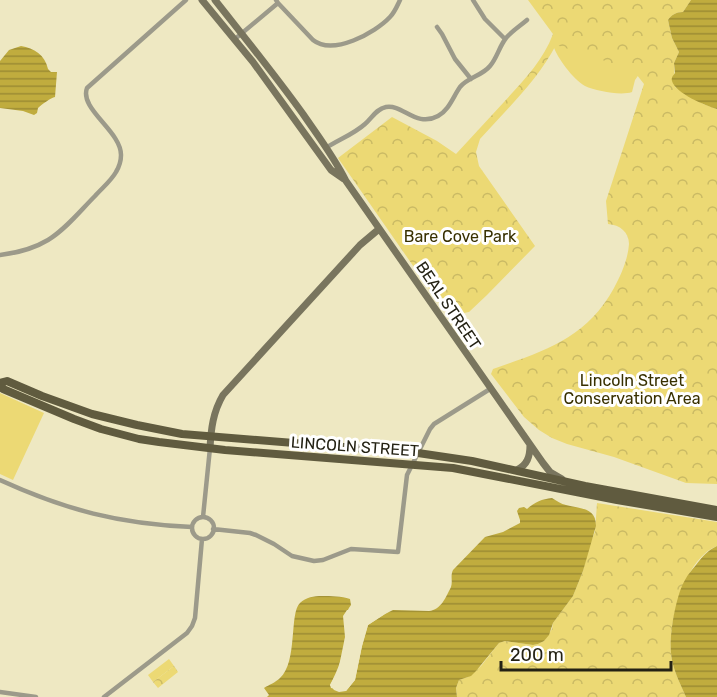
<svg xmlns="http://www.w3.org/2000/svg" width="717" height="697" font-family="Rubik,sans-serif">
<style>
.grass{fill:#ecd974}
.park{fill:url(#park-crowns)}
.water{fill:url(#water-rules)}
.pier{fill:#eee8c2}
.lines{fill:none;stroke-linecap:round;stroke-linejoin:round}
.street{stroke:#9c9a8a;stroke-width:4.5}
.secondary{stroke:#79755e;stroke-width:7}
.primary{stroke:#605b3f;stroke-width:8}
.labels{text-anchor:middle;stroke-width:6;stroke-linejoin:round;paint-order:stroke}
.park-label{font-size:16px;fill:#383000;stroke:#fff}
.street-label{font-size:16px;fill:#242214;stroke:#fff}
</style>
<defs>
<pattern id="park-crowns" width="20" height="18" patternUnits="userSpaceOnUse" patternTransform="scale(1.5)"><rect width="20" height="18" fill="#ecd974"/><path d="M2 6a3 3 0 1 1 6 0M12 15a3 3 0 1 1 6 0" fill="none" stroke="#caba64"/></pattern>
<pattern id="water-rules" width="6" height="5" patternUnits="userSpaceOnUse" patternTransform="scale(1.5)"><rect width="6" height="5" fill="#c0ac3e"/><path d="M0 2.5h6" fill="none" stroke="#9c8c33"/></pattern>
</defs>
<rect width="100%" height="100%" fill="#eee8c2"/>
<!-- grass -->
<path class="grass" d="M555 26 640 73 635 80 632 92C621 96 596 91 585 86 573 79 557 58 553 45 552 39 554 32 555 26Z
M0 393 44 413 13 480 0 474Z
M169 659 174 666 153 682 148 675Z"/>
<!-- park -->
<path class="park" d="M528 0H691L683 12C676 12 671 15 668 20L672 38 679 52 674 63 675 87 703 104 717 109V484L686 483 614 457 567 444 552 438 539 430 524 417 491 374 493 369C544 351 586 339 614 288 621 275 628 259 629 244 629 232 620 225 608 224L606 201 644 84 633 70 556 45C537 81 507 109 480 139L476 152 479 166 535 246 487 295 469 312 448 316 338 158 392 117 437 141 456 154C472 137 488 119 504 102 523 81 543 61 553 34Z
M597 503 717 522V546C685 558 668 622 671 653 672 668 680 683 686 697H457L456 688 459 680 468 677 481 666 499 643 505 641 533 645 538 644 544 641 552 629 553 623 573 596 583 571 589 546 595 532Z
M174 666 178 672 158 688 153 682Z"/>
<!-- water -->
<path class="water" d="M691 0H717V109C706 106 675 93 672 81 671 77 673 76 675 73L674 63 679 52 672 38 668 20C671 15 676 12 683 12Z
M21 46C34 48 45 55 48 69L51 72H57L55 97C51 98 42 104 38 108L37 113 34 115 23 111 0 108V61L9 50Z
M552 498C557 501 561 504 566 505 580 509 596 507 596 526L583 571 573 596 553 623 549 635 544 641 538 644 533 645 505 641 499 643 476 671 471 676 459 680 456 688 457 697H267L269 695 264 688C269 685 276 682 280 678 298 662 289 613 300 603 306 597 314 596 322 596 331 596 341 596 350 599L351 605C342 617 346 625 345 638 344 654 338 670 330 685L331 688 346 691 355 680 362 646 368 625 385 614 393 610 429 611C441 610 446 597 451 587 453 581 450 576 453 570L485 537 503 532 520 523V520L517 511 519 508 524 507 527 509C535 502 542 499 552 498Z
M717 546V697H686C680 683 672 668 671 653 669 635 676 595 685 580 688 574 692 570 696 565 702 557 708 550 717 546Z"/>
<!-- pier -->
<path class="pier" d="M347 610H352L346 617 348 638 341 672 333 685 335 688 339 689 344 688 353 679 359 645 363 628 365 624 382 612H388L368 625 362 646 355 680 346 691 339 692 334 690 330 685 338 671 345 637 343 616Z"/>
<g class="lines">
<!-- street -->
<path class="street" d="M276 0 278 3 313 40C333 56 375 33 390 17 395 12 397 6 400 0
M473 0 485 19 505 39
M437 27 442 34 455 59 471 79
M235 39 278 3
M326 148C338 140 354 134 365 124 372 118 376 109 386 107 403 104 416 128 438 116 449 110 453 97 460 87 468 77 482 76 490 66 497 58 499 47 506 38 512 31 520 26 527 20
M0 255C17 253 33 249 48 240 66 229 80 211 95 196 102 188 111 181 116 172 119 167 121 161 121 155 121 131 79 109 87 88L186 0
M0 480C66 510 119 524 192 527
M203 517 210 448
M192 528a11 11 0 1 1 22 0a11 11 0 1 1-22 0Z
M213 529 250 533 256 535 274 544 292 556 314 561 323 560 351 549 398 552 407 475 430 429 434 424 490 389
M0 692 36 697
M104 697 187 633 192 626 195 618 202 539"/>
<!-- secondary -->
<path class="secondary" d="M202 0 253 62 331 170 344 179
M215 0C245 38 275 75 303 114 318 136 334 157 346 181L543 463 550 472 562 479
M210 448C211 429 213 412 223 395L360 245 379 229
M517 470C527 465 530 457 530 445"/>
<!-- primary -->
<path class="primary" d="M0 383 3 389 74 419 101 429 139 439 159 442 225 450 453 468 617 500 717 517
M0 383 7 381 42 396 92 414 137 425 182 434 418 453 472 461 585 486 717 510"/>
</g>
<g class="labels">
<!-- park labels -->
<g class="park-label">
<text x="460" y="242">Bare Cove Park</text>
<text x="632" y="386">Lincoln Street<tspan x="632" dy="18">Conservation Area</tspan></text>
</g>
<!-- street labels -->
<g class="street-label">
<text transform="translate(449 305) rotate(56)" y="6">BEAL STREET</text>
<text transform="translate(355 446) rotate(4)" y="6">LINCOLN STREET</text>
</g>
</g>
<!-- scale -->
<path d="M501 661v9h170v-9" fill="none" stroke="#242214" stroke-width="3"/>
<text x="510" y="661" font-size="18" fill="#242214" stroke="#ffffff" stroke-width="4.5" paint-order="stroke">200 m</text>
</svg>
